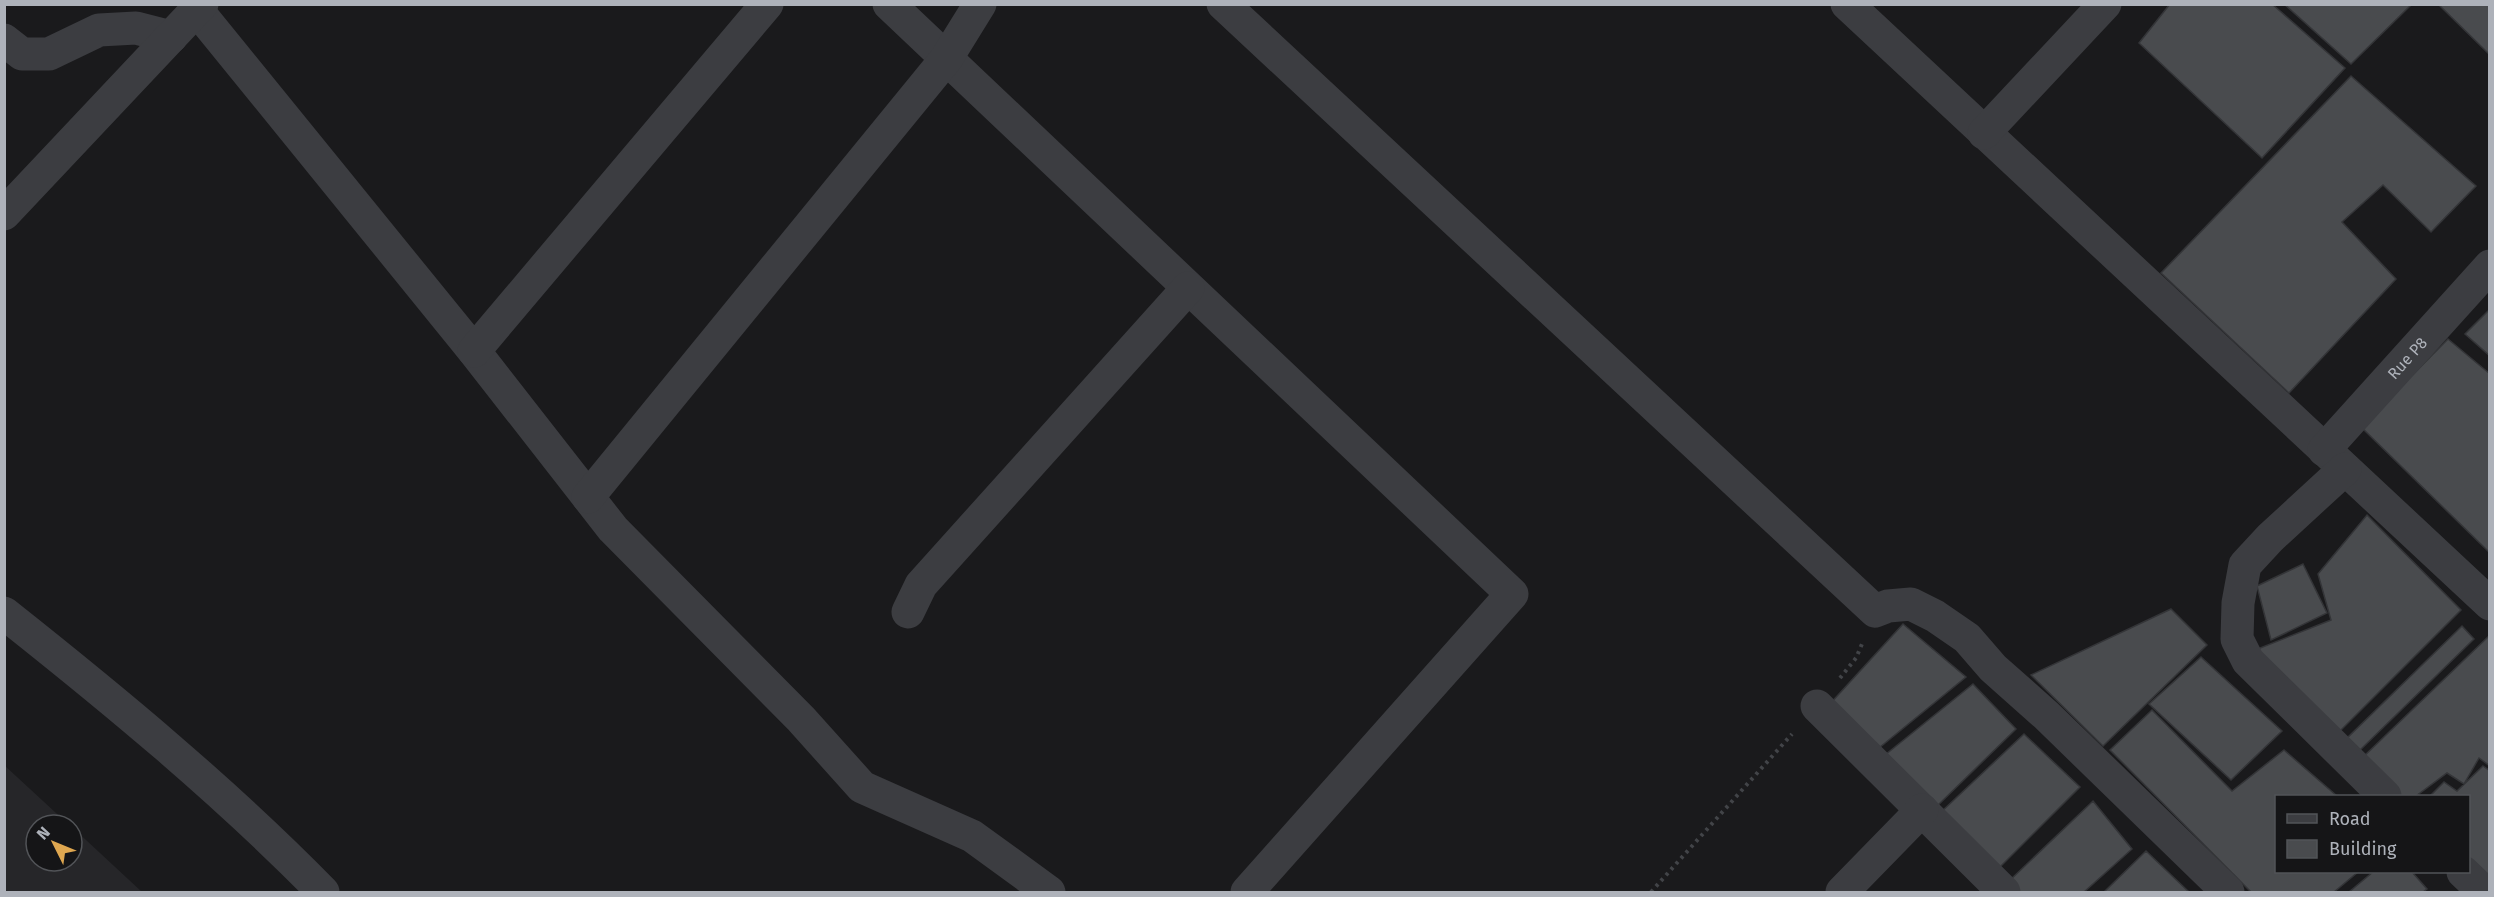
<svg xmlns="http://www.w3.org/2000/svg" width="2494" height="897" font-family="'Fira Sans',sans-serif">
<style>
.built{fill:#262629}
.building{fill:#494b4e;stroke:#343538;stroke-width:1.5}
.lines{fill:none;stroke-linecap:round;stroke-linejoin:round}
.path{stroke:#424448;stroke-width:4;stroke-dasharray:3 4.5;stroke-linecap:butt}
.minor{stroke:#3c3d41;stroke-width:33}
.tertiary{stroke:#3c3d41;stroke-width:33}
.labels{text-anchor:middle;stroke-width:5;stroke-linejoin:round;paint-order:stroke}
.street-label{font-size:16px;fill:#aeb2ba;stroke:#151517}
</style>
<rect width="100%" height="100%" fill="#1a1a1c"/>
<!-- built -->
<path class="built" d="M4 765 69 825H36V861H72V827L142 892H5Z"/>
<!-- building -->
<path class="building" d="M2170 4H2272L2345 68 2262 158 2139 43Z
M2284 4H2412L2351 64Z
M2438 4H2490V55Z
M2351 76 2476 186 2431 232 2383 185 2342 222 2396 279 2289 393 2161 273Z
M2490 309V356L2465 334Z
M2448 339 2490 374V553L2361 427Z
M2367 515 2461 610 2338 733 2255 650 2331 620 2318 574Z
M2303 564 2327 613 2271 640 2257 586Z
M2171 609 2207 645 2103 746 2031 675Z
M1903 624 1966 677 1874 752 1828 706Z
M2462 626 2474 639 2358 752 2343 742Z
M2490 635V766L2479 758 2464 784 2447 773 2416 796H2397L2361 759Z
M2201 657 2282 731 2231 780 2149 704Z
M1973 684 2016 729 1934 809 1880 759Z
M2152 710 2232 791 2284 750 2337 796H2276V872H2358L2334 892H2251L2110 750Z
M2024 734 2080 787 1995 872 1940 813Z
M2483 766 2490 771V886L2468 866V796H2430L2444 782 2457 791Z
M2093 801 2132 849 2084 892H2018L2008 882Z
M2146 851 2189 892H2104Z
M2373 872H2412L2427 889 2423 892H2349Z"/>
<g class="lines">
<!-- path -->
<path class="path" d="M1840 678 1856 658 1862 644
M1651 892 1792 734"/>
<!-- minor -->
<g class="minor">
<path d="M889 4 1512 594 1247 892"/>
<path d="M1223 4 1875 611 1888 606 1911 604 1935 616 1967 638 1993 668 2046 715 2228 892"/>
<path d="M1847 4 2490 604"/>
<path d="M197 10 474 351 613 529 801 719 862 787 972 836 1049 892"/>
<path d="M4 40 22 54H49L99 30 136 28 171 37"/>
<path d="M1984 133 2105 4"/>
<path d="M474 351 767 4"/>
<path id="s1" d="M2324 450 2490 266"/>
<path d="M2345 469 2270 538 2245 565 2238 603 2237 639 2248 661 2385 796"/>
<path d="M588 497 946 59 980 4"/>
<path d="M908 612 921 585 1188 288"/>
<path d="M4 613C115 701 224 791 323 892"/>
<path d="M1817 706 2004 892"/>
<path d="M2463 872 2484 892"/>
<path d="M1842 892 1922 810"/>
</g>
<!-- tertiary -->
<path class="tertiary" d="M4 214 202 4"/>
</g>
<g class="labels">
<!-- street labels -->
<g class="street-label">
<text dy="6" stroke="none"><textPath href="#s1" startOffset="124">Rue P8</textPath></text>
</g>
</g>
<!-- border -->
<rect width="2494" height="897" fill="none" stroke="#aeb2ba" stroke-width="12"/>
<!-- legend -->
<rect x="2275" y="795" width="195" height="78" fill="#151517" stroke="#525458" stroke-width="1.5"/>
<rect x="2287" y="814" width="30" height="9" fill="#3c3d41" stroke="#525458" stroke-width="1.5"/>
<text x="2329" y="825" font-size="18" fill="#aeb2ba">Road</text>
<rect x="2287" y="840" width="30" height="18" fill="#494b4e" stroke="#525458" stroke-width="1.5"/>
<text x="2329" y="855" font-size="18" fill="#aeb2ba">Building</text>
<!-- north arrow -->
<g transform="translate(54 843) rotate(313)"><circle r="28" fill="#151517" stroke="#525458" stroke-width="1.5"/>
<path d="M0-4.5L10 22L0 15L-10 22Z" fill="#dfa750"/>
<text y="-9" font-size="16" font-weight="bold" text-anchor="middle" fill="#aeb2ba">N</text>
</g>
</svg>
